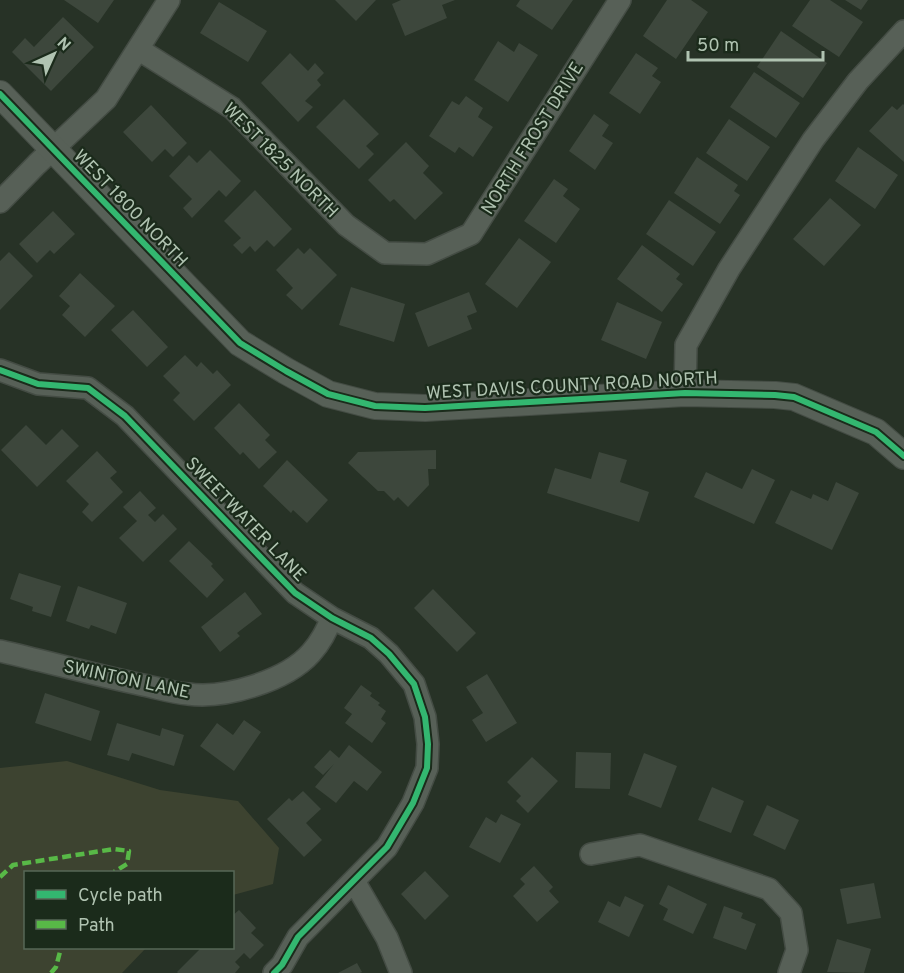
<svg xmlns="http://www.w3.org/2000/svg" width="904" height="973" font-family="Overpass,sans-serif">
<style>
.green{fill:#3d4330}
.building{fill:#3d473c}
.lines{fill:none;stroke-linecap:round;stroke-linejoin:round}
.minor-casing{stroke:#444c44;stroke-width:24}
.tertiary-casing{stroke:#444c44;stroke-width:28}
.minor{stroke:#576057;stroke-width:21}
.tertiary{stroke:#576057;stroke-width:26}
.quiet{stroke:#58b947;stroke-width:4.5;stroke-dasharray:9 4.5;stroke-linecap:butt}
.cycleway-casing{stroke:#1b2b1b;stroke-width:10}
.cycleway{stroke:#33b770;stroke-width:6}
.labels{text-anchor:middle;stroke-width:4.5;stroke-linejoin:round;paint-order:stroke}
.street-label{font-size:18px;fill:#b0c3b1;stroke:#1b2b1b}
</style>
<rect width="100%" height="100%" fill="#273226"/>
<!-- green -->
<path class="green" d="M67 761 160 790 238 801 279 848 273 884 233 895 232 872H26V948H146L122 973H0V768Z"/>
<!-- building -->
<path class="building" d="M64 0H114L98 23Z
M335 0H376L356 21Z
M401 0H455L442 5 447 18 405 36 392 4Z
M520 0H573L552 30 516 6Z
M667 0H691L708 12 676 59 643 36Z
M810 0H830L863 22 839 57 792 26Z
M845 0H868L861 10Z
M219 2 267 31 248 62 200 33Z
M63 17 94 47 51 91 12 52 25 38 34 47Z
M781 31 827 63 803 98 757 67Z
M498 41 514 52 519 43 538 55 508 102 474 80Z
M290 53 308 71 315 63 324 73 317 80 321 85 305 101 313 107 298 122 261 83Z
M636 53 658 68 652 76 661 82 640 114 609 93Z
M754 72 800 103 776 138 730 107Z
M466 96 483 108 478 117 493 127 473 157 459 147 455 153 429 136 452 101 459 105Z
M344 99 379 134 366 146 374 154 359 169 316 127Z
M903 104 904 105V162L869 131 892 106 897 110Z
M151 105 187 143 173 157 165 149 152 162 123 132Z
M594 114 609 125 602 136 613 143 595 170 569 151Z
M729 119 770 147 747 181 706 153Z
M406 142 429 166 423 173 443 193 415 220 394 199 390 202 368 180Z
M858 147 898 175 875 209 835 181Z
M210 150 241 181 226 197 219 190 192 218 183 208 192 199 169 176 189 155 197 163Z
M697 157 738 185 734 191 740 195 720 224 674 193Z
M554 179 568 189 563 196 580 209 556 243 524 221Z
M255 190 292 229 274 247 267 240 255 252 250 246 242 254 233 245 241 238 224 221Z
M830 198 861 225 824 266 793 239Z
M669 200 716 232 693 266 646 234Z
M53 211 75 234 54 254 50 250 37 263 19 244Z
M519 238 551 262 517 308 485 284Z
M642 245 680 274 676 279 683 284 662 312 617 279Z
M298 248 304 254 310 248 337 275 302 310 286 295 293 288 276 270Z
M9 252 33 276 0 310V261Z
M80 273 115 306 85 337 62 315 70 306 59 296Z
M351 287 405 304 394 342 339 325Z
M469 292 477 312 467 316 472 329 428 347 415 313Z
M617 302 662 322 646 359 601 340Z
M133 310 168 347 147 367 111 330Z
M185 355 197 367 201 362 213 374 217 370 231 385 194 421 173 400 180 393 163 376Z
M239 403 270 435 265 440 277 452 259 469 243 452 240 455 214 428Z
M26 425 46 445 62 429 79 446 37 487 1 450Z
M436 450V469H428L429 485 408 507 398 497 394 501 384 491H378L348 463 358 452Z
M97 451 117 472 110 478 123 492 92 522 82 512 89 504 66 481Z
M599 452 627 460 620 482 649 492 639 522 547 493 555 468 591 479Z
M287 460 328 500 307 523 293 510 291 513 263 486Z
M752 469 775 480 754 524 694 497 706 472 742 489Z
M836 482 859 493 832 550 775 523 791 490 811 499 813 494 828 501Z
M140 491 156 508 148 515 155 522 163 514 177 529 143 562 119 538 137 521 123 507Z
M189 541 213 564 211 566 224 580 207 598 169 561Z
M19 573 61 586 51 617 32 611 33 607 10 599Z
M78 586 127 603 116 634 91 625 89 629 66 621Z
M433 589 476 633 457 652 414 608Z
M245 592 262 614 237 633 240 636 220 652 201 627Z
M487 674 517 723 486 742 472 720 483 713 466 687Z
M361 685 372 693 370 696 380 703 378 705 386 711 381 719 386 723 372 743 345 723 352 714 344 708Z
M45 693 100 711 91 741 35 723Z
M244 720 261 732 234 771 200 746 217 723 233 735Z
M117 723 160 736 162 728 184 735 174 766 132 753 129 761 107 755Z
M349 745 382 772 367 791 354 781 336 803 315 787 334 764 323 775 314 767 330 750 339 758Z
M576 752 611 753 610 789 575 788Z
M644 753 677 766 661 808 628 795Z
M532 757 558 781 528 813 516 801 521 796 507 782Z
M712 787 744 801 731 833 698 820Z
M303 791 321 809 306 823 322 840 304 857 267 819 289 798 292 801Z
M767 805 799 820 785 850 753 835Z
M501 814 521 824 500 863 469 847 486 817 496 823Z
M534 866 553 887 549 891 559 902 537 922 513 896 525 884 520 879Z
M425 871 449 896 425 920 401 894Z
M874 883 881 918 847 924 840 889Z
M668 885 707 904 693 934 663 920 668 909 659 904Z
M625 896 644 905 629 937 598 922 608 901 620 907Z
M724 906 743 913 741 918 756 924 746 950 713 938Z
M239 910 256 928 251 933 264 945 250 959 244 953 235 962 240 967 235 973H178L177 972 200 949 199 948H232V916Z
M837 939 871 949 864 973 827 972Z
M357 963 362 972 360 973H338Z"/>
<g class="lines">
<defs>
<path id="minor" d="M138 49 232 108 346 225 385 253 427 254 471 234 620 0
M0 202 37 164 106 99 169 0
M0 370 38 384 88 388 125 416 295 593 332 618 371 638 389 654 414 684 425 717 428 744 427 768 413 803 387 847 298 937 282 965 274 973
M685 393 686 345 729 269 813 140 858 81 904 31
M0 651C48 662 95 675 143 685 158 688 173 693 188 694 225 699 286 681 311 653 321 642 326 631 332 618
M591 854 640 845 769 889 791 913 797 950 789 973
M354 881 387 938 401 973"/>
<path id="tertiary" d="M0 94 240 343 286 371 328 394 375 406 425 408 685 393 775 395 794 397 876 432 904 456"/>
</defs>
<!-- minor casing -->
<use href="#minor" class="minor-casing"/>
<!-- tertiary casing -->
<use href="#tertiary" class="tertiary-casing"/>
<!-- minor -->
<use href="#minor" class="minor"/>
<!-- tertiary -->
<use href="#tertiary" class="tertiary"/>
<!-- quiet -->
<path class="quiet" d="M0 877 13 865 114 849 129 851 127 864 114 872
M51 973 56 967 61 948"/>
<defs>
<path id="cycleway" d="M0 94 240 343 286 371 328 394 375 406 425 408 685 393 775 395 794 397 876 432 904 456
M0 370 38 384 88 388 125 416 295 593 332 618 371 638 389 654 414 684 425 717 428 744 427 768 413 803 387 847 298 937 282 965 274 973"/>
</defs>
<!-- cycleway casing -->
<use href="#cycleway" class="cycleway-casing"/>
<!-- cycleway -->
<use href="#cycleway" class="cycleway"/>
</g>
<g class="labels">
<!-- street labels -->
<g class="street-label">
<text transform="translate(532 138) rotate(-58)" y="6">NORTH FROST DRIVE</text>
<text transform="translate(281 160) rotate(45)" y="6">WEST 1825 NORTH</text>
<text transform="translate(131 208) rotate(46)" y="6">WEST 1800 NORTH</text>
<text transform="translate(572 385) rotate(-3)" y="6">WEST DAVIS COUNTY ROAD NORTH</text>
<text transform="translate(246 519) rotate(46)" y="6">SWEETWATER LANE</text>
<text transform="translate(127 679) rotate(12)" y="6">SWINTON LANE</text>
</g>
</g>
<!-- legend -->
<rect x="24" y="871" width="210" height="78" fill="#1b2b1b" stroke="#576857" stroke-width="1.5"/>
<rect x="36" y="890" width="30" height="9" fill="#33b770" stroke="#576857" stroke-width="1.5"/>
<text x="78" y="901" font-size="18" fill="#b0c3b1">Cycle path</text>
<rect x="36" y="920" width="30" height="9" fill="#58b947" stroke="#576857" stroke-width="1.5"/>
<text x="78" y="931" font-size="18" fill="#b0c3b1">Path</text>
<!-- north arrow -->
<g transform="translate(54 54) rotate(45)" stroke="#1b2b1b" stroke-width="4.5" paint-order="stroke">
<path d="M0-4.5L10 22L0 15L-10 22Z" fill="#b0c3b1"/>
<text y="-9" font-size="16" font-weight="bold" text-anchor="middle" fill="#b0c3b1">N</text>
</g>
<!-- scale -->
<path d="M688 51v9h135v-9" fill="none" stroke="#b0c3b1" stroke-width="3"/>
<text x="697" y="51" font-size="18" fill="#b0c3b1" stroke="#1b2b1b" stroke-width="4.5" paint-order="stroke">50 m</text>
</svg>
